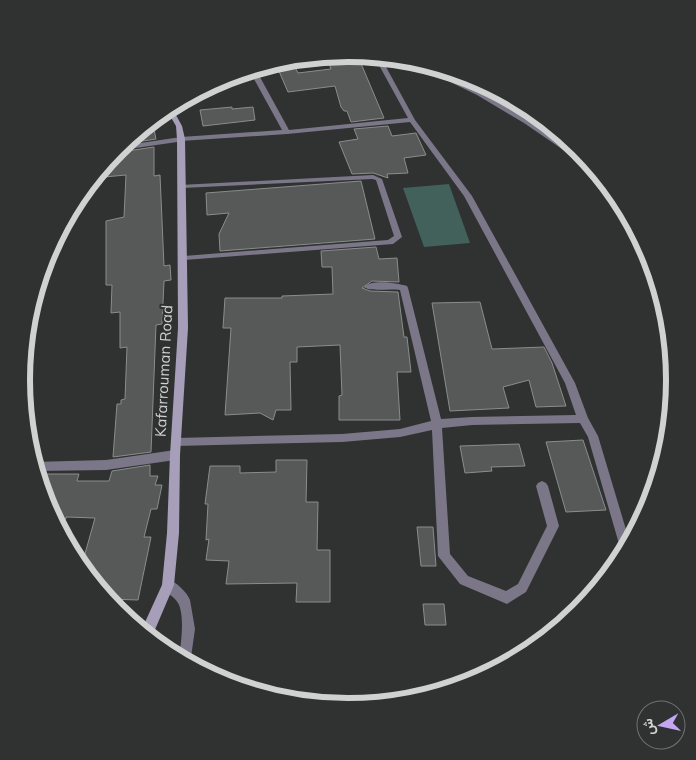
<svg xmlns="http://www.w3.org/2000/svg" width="696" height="760" font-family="Mulish,Vazirmatn,sans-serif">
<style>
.green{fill:#41615a}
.building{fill:#565958;stroke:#898d8c}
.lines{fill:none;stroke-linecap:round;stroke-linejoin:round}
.service{fill:#7c7788;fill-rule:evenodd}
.minor{fill:#7c7788;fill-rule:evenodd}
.tertiary{fill:#7c7788;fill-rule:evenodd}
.secondary{fill:#a79eb9;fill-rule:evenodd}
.labels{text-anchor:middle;stroke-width:4;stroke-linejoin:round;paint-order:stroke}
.street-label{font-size:15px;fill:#d0d2d1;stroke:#2f3231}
.rim{fill:none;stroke:#d0d2d1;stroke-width:6}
</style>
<rect width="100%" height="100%" fill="#2f3231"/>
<!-- green -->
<path class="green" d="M449 184 470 243 424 247 403 188Z"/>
<!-- building -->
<path class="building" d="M348 53 357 54 384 118 351 122 347 111H344L341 107 335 86 288 92 275 62 291 59 298 73 331 69 326 55Z
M232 107V109L253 107 255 120 203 126 200 110Z
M152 120 156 139 123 144 142 128Z
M388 126 392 136 416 133 426 155 404 158 408 173 387 174 388 178 373 173 352 174 339 142 358 139 354 129Z
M154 147V176L160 175 164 266 170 265 171 280 164 281 162 324 156 325 151 452 113 457 117 404H121V400L125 399 127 347 120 348V312L111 313 112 285H106V221L124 217 126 175 93 178 114 153Z
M361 181 375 239 220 251 219 234 229 213 207 215 206 193Z
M376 247 379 259 397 258 399 282 372 281 362 288 370 291 398 292 404 337H407L411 372H397L400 420H339V396L342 395 340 345 297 347V362H290L291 410H276L273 420 260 413 225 415 231 328H223L225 298H282V296L333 294 332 267H322L321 251Z
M480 302 492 349 544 347 552 363 566 406 536 407 529 380 503 387 509 408 450 411 432 303Z
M583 440 606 510 566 512 546 442Z
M519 444 525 466 491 467 492 471 465 473 460 446Z
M276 460H307L306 502H318L317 550H330V602H296L297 583 226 584 229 561 206 560 209 539 206 540 208 504H205L210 466H240V473L276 472Z
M150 465V476H158L155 485H162L157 509H151L144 537H151L138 600 107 599 94 583 97 572H85L81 568 95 518 66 517V519L54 520 48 509 53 494H43L37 474H79L77 481H109L112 471Z
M417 527H433L436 566H421Z
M423 604H444L446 625H425Z"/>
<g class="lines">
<!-- service -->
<path class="service" d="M373 175 382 179 402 237 393 244 184 260 180 258 184 256 388 240 394 236 376 180 372 179 182 188 180 187V185Z"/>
<!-- minor -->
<path class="minor" d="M374 56H380L415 120 472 196 575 383 588 418 598 436 630 543 623 555 622 554 588 437 580 423 472 425 442 428 450 554 468 576 506 591 518 584 547 526 536 486 538 483 542 481 546 483 548 486 559 526 526 592 507 604 460 584 438 556 432 430 400 437 342 442 176 446 172 445 171 442 172 439 176 438 342 434 400 429 431 421 400 290C390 288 369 292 364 287 372 279 396 283 407 286L408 288 441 419 472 417 576 415 565 383 464 196 410 122 287 134 181 141 177 139 181 137 282 130 249 70 255 68 289 130 408 118Z
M403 59C436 59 574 142 595 169H591L524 123 477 95Z
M175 450 179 452 180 455 179 458 175 460 106 470 36 471 33 462 106 460Z
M168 579C176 582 187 592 190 600L195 629 190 664 179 658C181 644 185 615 178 603 174 596 165 593 162 585L164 581Z"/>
<!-- tertiary -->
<path class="tertiary" d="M181 137H184V141L115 151 120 146Z"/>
<!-- secondary -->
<path class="secondary" d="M171 106 182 126 185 139 188 328 180 455 179 533 174 585 151 639 141 631 162 585 167 533 170 455 178 328 177 139 176 126 166 109Z"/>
</g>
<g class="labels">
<!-- street labels -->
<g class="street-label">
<text transform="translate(164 371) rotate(-87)" y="5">Kafarrouman Road</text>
</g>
</g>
<!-- crop -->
<path d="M0 0H696V760H0ZM30 380a318 318 0 1 1 636 0a318 318 0 1 1-636 0Z" fill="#2f3231" fill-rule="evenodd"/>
<path class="rim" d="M30 380a318 318 0 1 1 636 0a318 318 0 1 1-636 0Z"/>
<!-- north arrow -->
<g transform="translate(661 725) rotate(261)"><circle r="24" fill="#2f3231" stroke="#6f7271"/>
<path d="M0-4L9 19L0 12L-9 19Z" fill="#c3a7f2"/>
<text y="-8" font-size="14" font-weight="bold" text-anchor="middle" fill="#d0d2d1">ش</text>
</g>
</svg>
